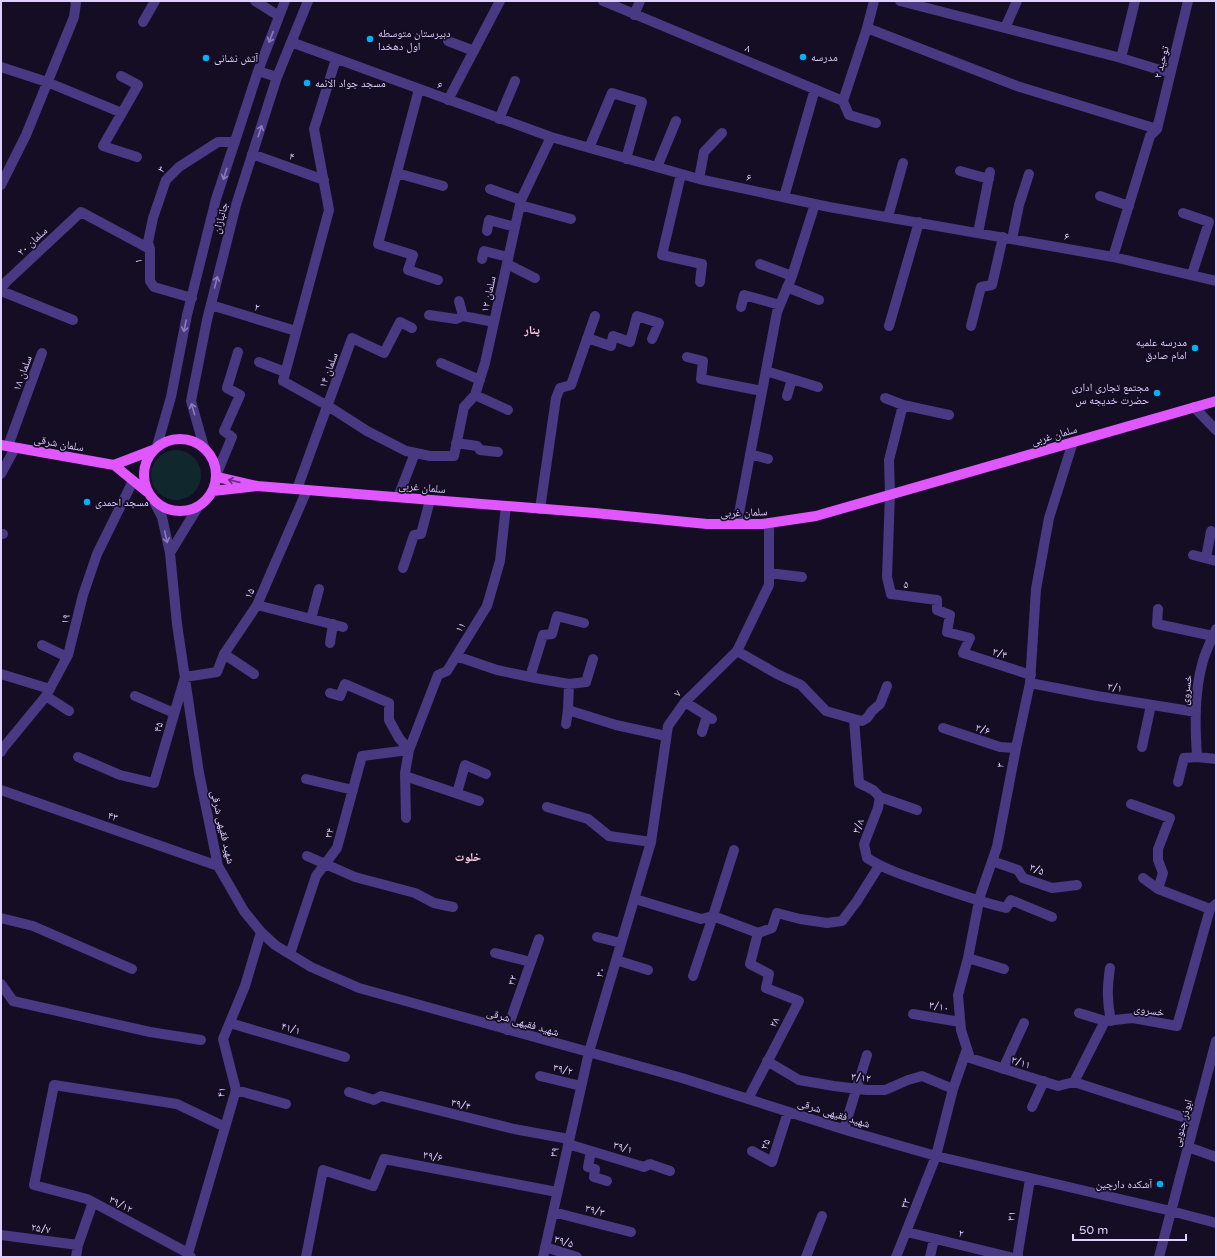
<svg xmlns="http://www.w3.org/2000/svg" width="1217" height="1258" font-family="'Varela Round','Noto Naskh Arabic',sans-serif">
<style>
.green{fill:#10282d}
.lines{fill:none;stroke-linecap:round;stroke-linejoin:round}
.minor{stroke:#493882;stroke-width:10}
.major{stroke:#e056ff;stroke-width:10}
.oneway{stroke:#8c7cba}
.oneway2{stroke:#702e86}
.poi-dot{fill:#00b1fa;stroke:#150d23;stroke-width:1.5}
.labels{text-anchor:middle;stroke-width:3.5;stroke-linejoin:round;paint-order:stroke}
.poi-label{font-size:11px;fill:#decfff;stroke:#150d23;text-anchor:start}
.street-label{font-size:11px;fill:#decfff;stroke:#150d23}
.neighbourhood-label{font-size:12px;font-weight:bold;fill:#ffd1e5;stroke:#150d23}
</style>
<rect width="100%" height="100%" fill="#150d23"/>
<!-- green -->
<path class="green" d="M151 475a25 25 0 1 1 50 0a25 25 0 1 1-50 0Z"/>
<g class="lines">
<!-- minor -->
<path class="minor" d="M255 1 279 16
M603 1 843 101 849 115 876 123
M900 1 1121 58 1170 73
M634 15 640 1
M143 22 155 1
M867 28 1017 86 1157 129
M1005 28 1017 1
M448 41 474 51
M291 42 551 137 699 179 829 207 1113 257 1216 281
M1121 58 1135 1
M336 59 314 129 329 210 283 381 328 406 367 431 406 451 430 456H454L464 407 475 395 485 363 521 200 551 137
M1 67 47 82 122 113
M258 71 277 77
M121 76 138 85 103 146 137 157
M419 89 378 244 413 255 408 270 438 280
M448 100 500 1
M843 101 867 28 874 1
M499 119 515 81
M1157 129 1188 1
M589 148 612 93 642 102 626 159
M252 154 324 180
M657 167 676 121
M960 171 989 179
M397 173 443 186
M681 174 662 255 702 264 700 282
M699 179 704 152 722 133
M1 185 26 135 74 17 76 3 75 1
M490 189 521 200
M1100 196 1129 206
M784 197 815 89
M520 205 571 219
M1183 213 1209 222 1192 274
M888 217 903 163
M487 231 489 220 515 227
M978 233 990 172
M1012 239 1019 205 1029 174
M1113 257 1150 136 1157 129
M482 259 484 251 508 257
M507 264 535 278
M760 264 792 276
M787 287 819 300
M1 289 6 282 81 212 150 249
M1 291 73 320
M192 298 154 287 150 281V249L148 242 153 218 166 180 179 167 218 142H235
M459 301 463 316
M211 305 296 331
M741 307 744 295 780 305
M429 315 456 319 463 316 494 322
M889 326 919 222
M971 326 981 287 992 285 1003 237
M587 338 611 346 613 336 630 342 637 316 659 323 652 339
M687 357 703 361 701 379 762 391
M259 362 285 372
M441 363 480 380
M766 371 818 387
M475 395 508 410
M787 396 792 379
M885 398 903 405 949 415
M903 405 889 460 890 494 887 577 891 594 937 600V610L950 615 947 632 970 638 963 653 1031 675
M1194 407 1216 430
M1073 442 1049 518 1036 589 1030 683 1016 748 997 847 980 896 968 958 958 995 961 1030 970 1058 1058 1086 1074 1082
M456 443 477 446 480 450 498 452
M8 446 42 353
M157 446 171 397 187 315 216 199 258 71 285 1
M204 447 191 401 207 320 236 205 277 77 308 1
M750 454 768 459
M217 473 232 437 224 431 240 395 227 388 238 352
M1 474 15 448
M297 489 352 338 384 353 400 322 412 328
M398 497 415 453
M153 500 162 517 170 553 198 507
M540 509 556 398 560 388 571 385 595 316
M737 524 777 312 792 276 815 204
M1 534H3
M170 553 177 624 199 773 218 866 244 911 261 932 275 945 311 967 359 988 682 1078 849 1131 936 1156 1171 1211 1216 1223
M1193 555 1216 561
M1206 558 1211 531
M403 568 414 535 421 534 430 500
M769 573 802 577
M257 605 343 627
M1158 609 1157 624 1213 636
M311 619 319 589
M330 643 333 624
M42 645 67 657
M737 651 777 674 801 685 826 711 854 719 862 721 867 718 872 711 880 704 887 686
M224 654 254 674
M456 656 497 670 535 678 569 684 586 682 593 659
M1 674 50 689
M530 677 543 635 552 634 557 616 584 623
M1030 683 1097 696 1196 712
M569 684 568 710 616 725 666 736
M330 693 340 696 345 684 389 703V720L399 738 409 750
M46 696 69 711
M135 696 174 713
M685 702 712 719
M854 719 859 783 873 790 880 797 878 808 864 844 867 858C886 870 908 877 929 884 955 893 980 902 1006 908L1011 900 1052 917
M566 724 568 710
M943 728 1000 747 1016 748
M702 732 707 716
M1142 747 1151 705
M1 752 4 747 46 696 68 655 83 595 97 554 133 481
M78 757 120 775 154 783 185 677 217 672 224 654 257 605 307 490
M1197 757C1195 725 1194 692 1203 661 1206 650 1212 639 1216 629
M405 776 479 801
M306 779 353 790
M1178 782 1184 758 1197 757 1216 759
M1 790 218 866
M457 793 465 765 486 774
M880 797 917 810
M1131 804 1170 818 1158 849V860L1163 873 1158 889
M547 807 588 819 609 836 651 842
M406 818 405 773 409 750 438 675 447 671 487 606 500 561 506 506
M307 856 355 877 415 893 434 903 453 907
M992 861 1018 870 1023 878 1052 888 1077 885
M1143 878 1158 889 1210 909
M635 899 701 919 713 916 734 850
M1 918 33 926 132 969
M597 937 621 943
M495 953 531 962
M290 954 316 876 337 848 362 756 409 750
M968 958 1004 969
M616 960 648 970
M1110 968C1107 988 1107 1002 1111 1021
M693 976 713 916 758 933 772 928 777 913 800 919 827 923 842 921 857 901 879 866
M1 984 13 1001 150 1032 201 1040
M1079 1013 1105 1021
M913 1014 960 1022
M230 1023 345 1057
M507 1030 539 939
M767 1061 799 1080 834 1086 867 1090H885L908 1080 922 1076 953 1089
M1003 1069 1024 1023
M540 1076 581 1086
M1074 1082 1105 1021 1133 1018 1177 1026 1210 909 1216 904
M1074 1082 1195 1121
M236 1090 286 1104
M349 1092 374 1100 381 1096 514 1129 569 1139
M748 1099 799 1001 766 988 769 974 750 964 758 933
M1032 1107 1044 1081
M844 1129 867 1055
M568 1144 644 1167 650 1164 670 1171
M1188 1147 1216 1157
M591 1151 588 1167 595 1169 594 1177 607 1181
M752 1151 772 1162 788 1112
M553 1212 631 1232
M907 1232 1010 1257
M1 1235 78 1245
M545 1247 577 1257
M76 1257 78 1245 93 1202
M187 1257 236 1090 223 1039 245 986 261 932
M191 1257 188 1253 87 1199 34 1185 54 1085 177 1104 225 1127
M306 1257 323 1170 373 1186 384 1159 557 1192
M543 1257 589 1052 651 842 668 726 685 702 737 651 769 585V523
M806 1257 822 1216
M896 1257 936 1156 953 1089 967 1049
M930 1257 934 1239
M1018 1257V1252L1030 1179
M1159 1257 1216 1041"/>
<!-- major -->
<path class="major" d="M144 475a36 36 0 1 1 72 0a36 36 0 1 1-72 0Z
M1 445 114 465
M257 486 595 513 707 524H762L816 516 1216 401
M213 491 257 486 217 477
M147 492 114 465 153 450"/>
</g>
<!-- one-way arrows -->
<defs><path id="oneway-shaft" d="M-6 0H5M1.5-3L5.5 0L1.5 3" fill="none" stroke-width="1.6" stroke-linecap="round" stroke-linejoin="round"/></defs>
<g class="oneway">
<use href="#oneway-shaft" transform="translate(271 37) rotate(111)"/>
<use href="#oneway-shaft" transform="translate(260 131) rotate(-72)"/>
<use href="#oneway-shaft" transform="translate(225 174) rotate(108)"/>
<use href="#oneway-shaft" transform="translate(216 282) rotate(-76)"/>
<use href="#oneway-shaft" transform="translate(185 326) rotate(101)"/>
<use href="#oneway-shaft" transform="translate(193 409) rotate(-106)"/>
<use href="#oneway-shaft" transform="translate(166 537) rotate(77)"/>
</g>
<use class="oneway2" href="#oneway-shaft" transform="translate(234 481) rotate(-167)"/>
<!-- markers -->
<g class="poi-dot">
<circle cx="370" cy="39" r="4"/>
<circle cx="803" cy="57" r="4"/>
<circle cx="206" cy="58" r="4"/>
<circle cx="307" cy="83" r="4"/>
<circle cx="1195" cy="348" r="4"/>
<circle cx="1157" cy="393" r="4"/>
<circle cx="87" cy="502" r="4"/>
<circle cx="1160" cy="1184" r="4"/>
</g>
<g class="labels">
<!-- poi labels -->
<g class="poi-label">
<text x="378" y="37">دبیرستان متوسطه<tspan x="378" dy="13">اول دهخدا</tspan></text>
<text x="811" y="61">مدرسه</text>
<text x="214" y="62">آتش نشانی</text>
<text x="315" y="87">مسجد جواد الائمه</text>
<text x="1187" y="346" text-anchor="end">مدرسه علمیه<tspan x="1187" dy="13">امام صادق</tspan></text>
<text x="1149" y="391" text-anchor="end">مجتمع تجاری اداری<tspan x="1149" dy="13">حضرت خدیجه س</tspan></text>
<text x="95" y="506">مسجد احمدی</text>
<text x="1152" y="1188" text-anchor="end">آشکده دارچین</text>
</g>
<!-- street labels -->
<g class="street-label">
<text transform="translate(748 48) rotate(22)" y="4">۸</text>
<text transform="translate(1161 62) rotate(-76)" y="4">توحید ۲</text>
<text transform="translate(440 85) rotate(20)" y="4">۶</text>
<text transform="translate(292 156) rotate(20)" y="4">۴</text>
<text transform="translate(161 169) rotate(-50)" y="4">۳</text>
<text transform="translate(749 177) rotate(12)" y="4">۶</text>
<text transform="translate(220 218) rotate(-75)" y="4">جانبازان</text>
<text transform="translate(1067 236) rotate(10)" y="4">۶</text>
<text transform="translate(32 241) rotate(-43)" y="4">سلمان ۲۰</text>
<text transform="translate(138 261) rotate(-90)" y="4">۱</text>
<text transform="translate(488 294) rotate(-78)" y="4">سلمان ۱۲</text>
<text transform="translate(257 307) rotate(17)" y="4">۲</text>
<text transform="translate(328 370) rotate(-70)" y="4">سلمان ۱۴</text>
<text transform="translate(22 373) rotate(-70)" y="4">سلمان ۱۸</text>
<text transform="translate(1054 435) rotate(-16)" y="4">سلمان غربی</text>
<text transform="translate(59 443) rotate(10)" y="4">سلمان شرقی</text>
<text transform="translate(422 487) rotate(5)" y="4">سلمان غربی</text>
<text transform="translate(744 512) rotate(-2)" y="4">سلمان غربی</text>
<text transform="translate(906 584) rotate(9)" y="4">۵</text>
<text transform="translate(249 593) rotate(-65)" y="4">۱۵</text>
<text transform="translate(65 619) rotate(-76)" y="4">۱۹</text>
<text transform="translate(460 627) rotate(-57)" y="4">۱۱</text>
<text transform="translate(1000 653) rotate(18)" y="4">۳/۴</text>
<text transform="translate(1115 687) rotate(10)" y="4">۳/۱</text>
<text transform="translate(1186 690) rotate(-83)" y="4">خسروی</text>
<text transform="translate(677 693) rotate(-49)" y="4">۷</text>
<text transform="translate(158 727) rotate(-74)" y="4">۴۵</text>
<text transform="translate(983 729) rotate(18)" y="4">۳/۶</text>
<text transform="translate(1000 765) rotate(-79)" y="4">۳</text>
<text transform="translate(113 816) rotate(19)" y="4">۴۳</text>
<text transform="translate(858 826) rotate(-69)" y="4">۳/۸</text>
<text transform="translate(223 827) rotate(77)" y="4">شهید فقیهی شرقی</text>
<text transform="translate(329 833) rotate(-75)" y="4">۳۴</text>
<text transform="translate(1037 869) rotate(22)" y="4">۳/۵</text>
<text transform="translate(600 972) rotate(-73)" y="4">۳۰</text>
<text transform="translate(512 980) rotate(-71)" y="4">۳۲</text>
<text transform="translate(939 1006) rotate(10)" y="4">۳/۱۰</text>
<text transform="translate(1149 1010) rotate(8)" y="4">خسروی</text>
<text transform="translate(523 1022) rotate(16)" y="4">شهید فقیهی شرقی</text>
<text transform="translate(774 1022) rotate(-62)" y="4">۲۸</text>
<text transform="translate(291 1028) rotate(17)" y="4">۴۱/۱</text>
<text transform="translate(1021 1062) rotate(18)" y="4">۳/۱۱</text>
<text transform="translate(563 1069) rotate(14)" y="4">۳۹/۲</text>
<text transform="translate(861 1077) rotate(6)" y="4">۳/۱۲</text>
<text transform="translate(221 1092) rotate(-83)" y="4">۴۱</text>
<text transform="translate(461 1104) rotate(14)" y="4">۳۹/۴</text>
<text transform="translate(834 1113) rotate(17)" y="4">شهید فقیهی شرقی</text>
<text transform="translate(1182 1123) rotate(-75)" y="4">ابوذر جنوبی</text>
<text transform="translate(765 1144) rotate(-72)" y="4">۳۵</text>
<text transform="translate(623 1147) rotate(17)" y="4">۳۹/۱</text>
<text transform="translate(554 1152) rotate(-77)" y="4">۳۹</text>
<text transform="translate(433 1156) rotate(11)" y="4">۳۹/۶</text>
<text transform="translate(905 1203) rotate(-69)" y="4">۳۳</text>
<text transform="translate(121 1204) rotate(28)" y="4">۳۹/۱۲</text>
<text transform="translate(595 1210) rotate(15)" y="4">۳۹/۳</text>
<text transform="translate(1011 1216) rotate(-81)" y="4">۳۱</text>
<text transform="translate(41 1228) rotate(8)" y="4">۲۵/۷</text>
<text transform="translate(961 1233) rotate(14)" y="4">۲</text>
<text transform="translate(564 1241) rotate(17)" y="4">۳۹/۵</text>
</g>
<!-- neighbourhood labels -->
<g class="neighbourhood-label">
<text x="532" y="334">پنار</text>
<text x="468" y="861">خلوت</text>
</g>
</g>
<!-- border -->
<rect width="1217" height="1258" fill="none" stroke="#decfff" stroke-width="4"/>
<!-- scale -->
<path d="M1073 1234v6h113v-6" fill="none" stroke="#decfff" stroke-width="2"/>
<text x="1079" y="1234" font-size="12" fill="#decfff" stroke="#150d23" stroke-width="3" paint-order="stroke">50 m</text>
</svg>
